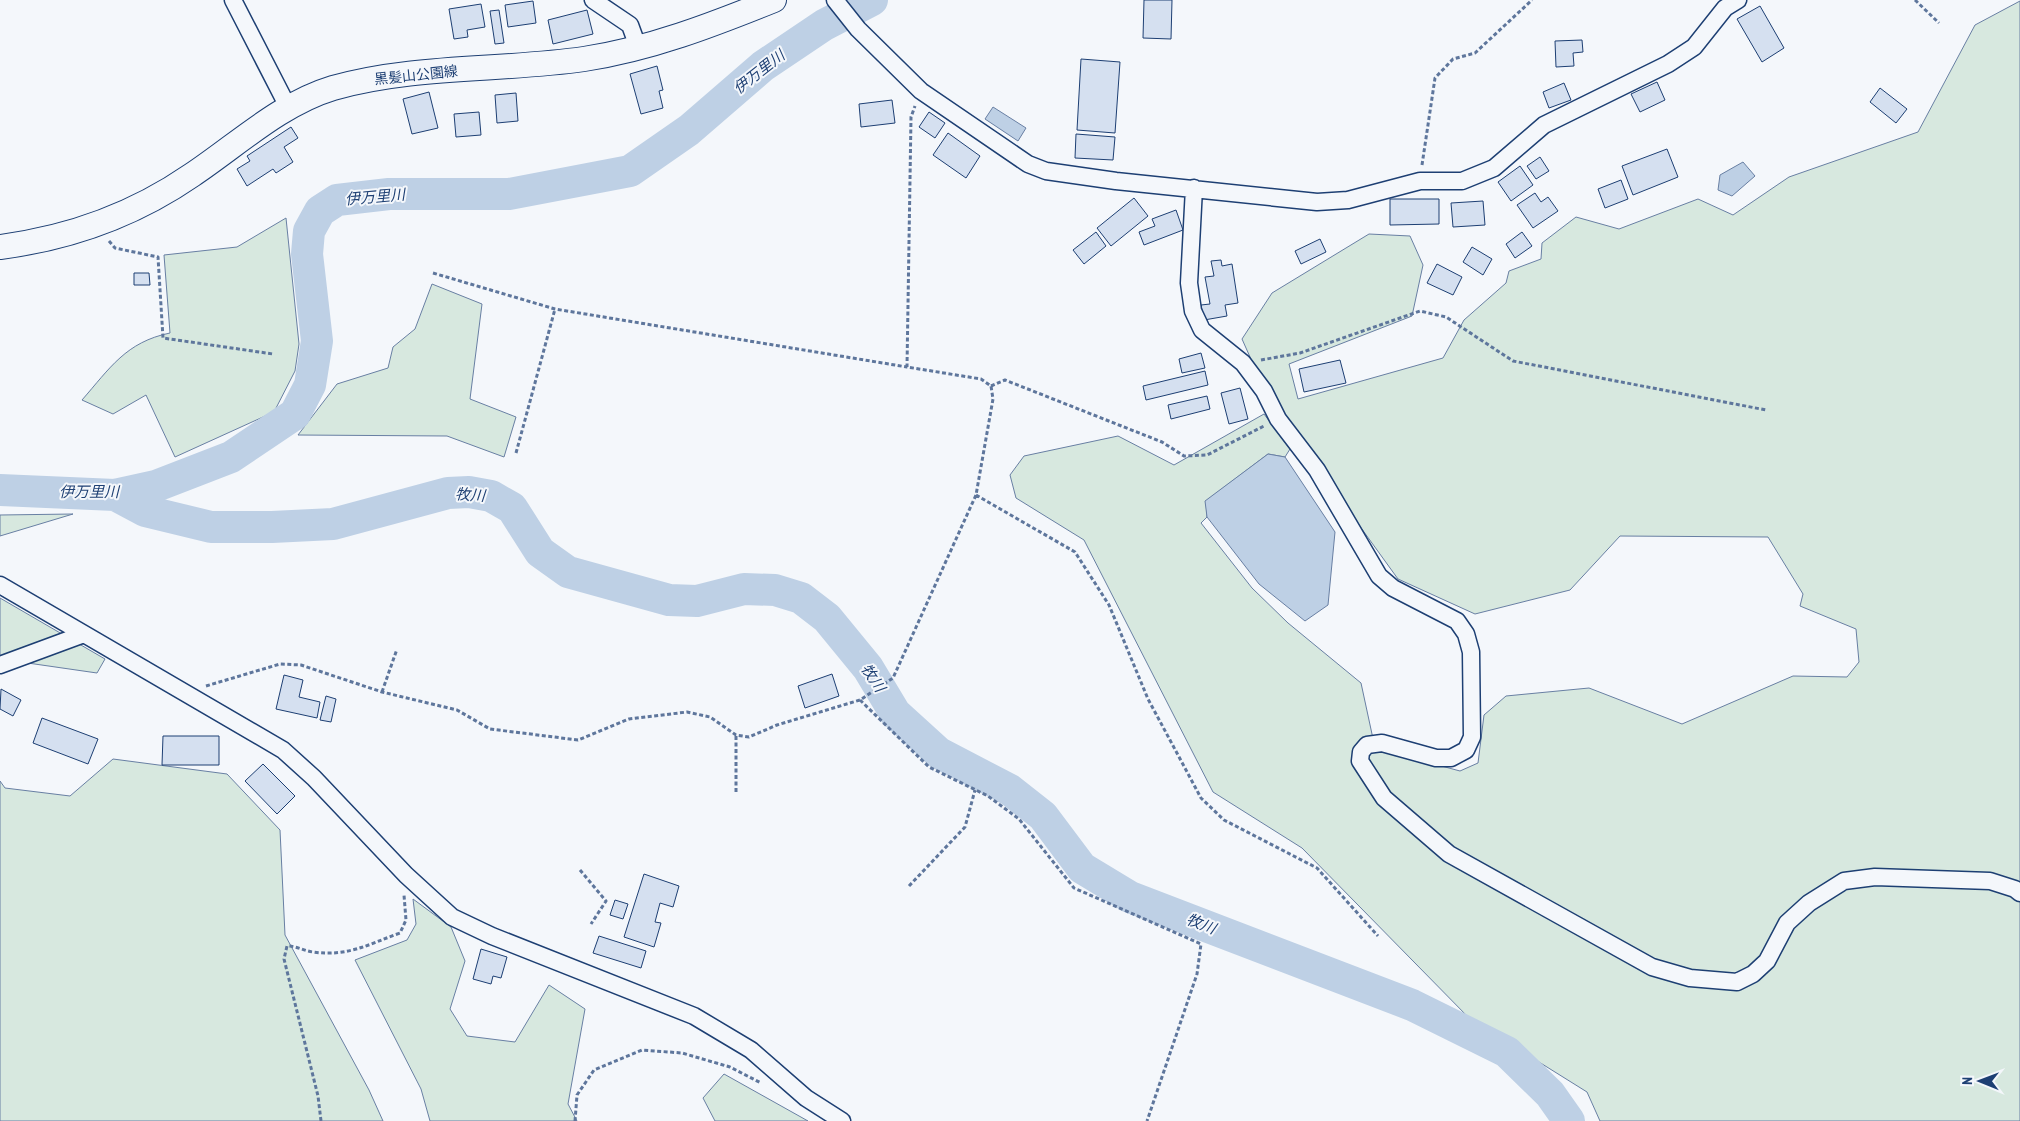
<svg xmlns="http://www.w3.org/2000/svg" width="2020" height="1121" font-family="'PT Sans Narrow','Noto Sans JP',sans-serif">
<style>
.green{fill:#d7e8df;stroke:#687fa3}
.water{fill:#bed0e5;stroke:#687fa3}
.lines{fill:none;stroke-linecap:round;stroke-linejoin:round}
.river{stroke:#bed0e5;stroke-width:32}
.building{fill:#d5e0f0;stroke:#1d3f73}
.minor-casing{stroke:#1d3f73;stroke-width:19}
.secondary-casing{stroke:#1d3f73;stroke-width:26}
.path{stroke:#5e769c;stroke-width:3;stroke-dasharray:4 2.5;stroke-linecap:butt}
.minor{stroke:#f4f7fb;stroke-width:16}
.secondary{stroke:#f4f7fb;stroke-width:24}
.labels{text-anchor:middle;stroke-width:4;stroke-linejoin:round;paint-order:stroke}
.street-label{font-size:14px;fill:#1d3f73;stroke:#f4f7fb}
.water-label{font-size:15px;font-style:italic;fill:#1d3f73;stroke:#f4f7fb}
</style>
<rect width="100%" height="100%" fill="#f4f7fb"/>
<!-- green -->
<path class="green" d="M2020 1V1121H1600L1587 1092 1470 1019 1302 848 1213 792 1084 540 1016 498 1010 475 1024 456 1118 436 1174 465 1264 414 1290 449 1285 457 1268 454 1206 501 1207 517 1201 523 1252 588 1288 623 1361 683 1375 748 1460 771 1478 763 1484 715 1506 696 1589 688 1682 724 1793 676 1847 677 1859 662 1856 629 1800 606 1803 594 1768 537 1620 536 1570 590 1475 614 1398 579 1270 402 1242 339 1272 293 1369 234 1410 236 1423 265 1412 316 1289 364 1298 399 1443 358 1464 320 1506 283 1509 271 1541 259 1542 243 1576 217 1619 229 1698 199 1733 215 1789 177 1918 132 1975 25Z
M286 218 299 344 295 371 274 412 175 457 146 395 113 414 82 400C110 368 126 342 170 333L164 255 237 247Z
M432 284 482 304 470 399 516 417 504 457 447 436 298 435 337 384 388 368 393 347 415 329Z
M73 514 0 536V515Z
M0 598 105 659 97 673 0 659Z
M113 759 227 774 280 830 285 935 369 1090 383 1121H0V781L5 788 70 796Z
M413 899 451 927 465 961 450 1009 467 1036 515 1042 549 985 585 1009 568 1104 577 1121H430L421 1089 355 960 407 940 416 924Z
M724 1074 808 1121H715L703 1098Z"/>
<!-- water -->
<path class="water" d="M993 107 1026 128 1018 141 985 119Z
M1743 162 1755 176 1732 196 1718 190 1720 175Z
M1268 454 1285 457 1335 532 1328 605 1305 621 1259 584 1207 517 1205 501Z"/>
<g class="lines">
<!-- river -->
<path class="river" d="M0 490 115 495 156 486 231 457 295 414 310 385 317 341 307 254 309 231 320 211 337 200 389 194H509L630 171 689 130 763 66 824 25 872 0
M115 495 145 511 211 527H272L333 524 448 493 469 492 491 496 512 508 540 552 568 572 669 600 697 601 744 589 775 590 801 598 827 618 868 668 895 713 939 753 1010 790 1043 816 1082 868 1130 897 1412 1005 1507 1052 1550 1094 1569 1121"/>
</g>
<!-- building -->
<path class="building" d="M1144 0H1172L1171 39 1143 38Z
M533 1 536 23 508 27 505 5Z
M481 4 485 27 467 30 468 37 454 39 449 9Z
M1760 6 1784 48 1762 62 1737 19Z
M499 10 504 43 495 44 490 11Z
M587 10 593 34 553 44 548 20Z
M1582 40 1583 52 1573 53 1574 66 1556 67 1555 41Z
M1081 59 1120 62 1115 133 1077 130Z
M657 66 663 90 659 91 663 108 641 114 630 74Z
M1657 82 1665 100 1640 112 1631 94Z
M1564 83 1571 100 1549 108 1543 92Z
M1880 88 1907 109 1896 123 1870 102Z
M429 92 438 128 412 134 403 99Z
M516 93 518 121 497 123 495 95Z
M892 100 895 123 861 127 859 104Z
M479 112 481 135 456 137 454 114Z
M929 112 945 123 935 138 919 127Z
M291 127 298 138 284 147 293 162 276 173 273 169 247 186 237 169 250 161 247 156Z
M948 133 980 156 966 178 933 155Z
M1076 134 1115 137 1113 160 1075 158Z
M1667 149 1678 177 1633 195 1622 166Z
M1540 157 1549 171 1536 179 1527 166Z
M1520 166 1533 185 1511 201 1498 182Z
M1621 180 1628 199 1605 208 1598 189Z
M1535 193 1541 202 1548 197 1558 211 1533 228 1517 205Z
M1134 198 1148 216 1111 246 1097 228Z
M1390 199H1439V224L1390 225Z
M1483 201 1485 225 1453 227 1451 203Z
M1176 210 1183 230 1144 245 1139 232 1155 226 1152 219Z
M1096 232 1106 246 1084 264 1073 250Z
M1522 232 1532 246 1515 258 1506 244Z
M1320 239 1326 252 1301 264 1295 251Z
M1472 247 1492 259 1483 275 1463 262Z
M1221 260 1222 266 1232 264 1238 303 1225 305 1227 316 1204 320 1201 305 1210 304 1205 277 1214 276 1211 261Z
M1437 264 1462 277 1453 295 1427 283Z
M134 273H149L150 285H134Z
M1201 353 1205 368 1182 373 1179 359Z
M1340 360 1346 383 1304 392 1299 369Z
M1205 371 1208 385 1146 400 1143 386Z
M1240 388 1248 419 1229 424 1221 393Z
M1207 396 1210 409 1171 419 1168 405Z
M832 674 839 696 805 708 798 686Z
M284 675 303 680 299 697 320 702 317 718 276 709Z
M1 689 21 700 13 716 0 709Z
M326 696 336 699 331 722 320 720Z
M42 718 98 739 88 764 33 743Z
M163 736H219V765H162Z
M263 764 295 796 277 814 245 781Z
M644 874 679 886 673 907 660 903 655 922 661 923 654 947 624 937Z
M615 900 628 904 623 919 610 915Z
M599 936 646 951 641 968 593 953Z
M481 949 507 957 501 978 493 976 491 984 473 979Z"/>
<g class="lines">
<defs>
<path id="minor" d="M233 0 288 107
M593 0 630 25 638 47
M835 0 858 29 921 91 1028 164 1046 171 1116 181 1317 202 1348 200 1420 181H1462L1494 168 1544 125 1668 64 1694 47 1725 8 1738 0
M1194 188 1189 283 1193 311 1202 330 1243 363 1264 391 1278 419 1317 470 1379 576 1393 588 1457 621 1466 634 1471 652 1472 737 1466 750 1451 758H1436L1382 743 1367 745 1361 752 1360 761 1384 798 1449 854 1652 967 1690 978 1737 982 1753 974 1767 961 1787 923 1809 903 1844 881 1875 877 1990 881 2015 889 2020 893
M0 585 283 750 314 778 406 875 452 917 492 936 694 1016 751 1050 806 1098 842 1121
M0 665 84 634"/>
<path id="secondary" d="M0 247C70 238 134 215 192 175 237 145 280 104 333 88 414 65 501 71 584 59 650 49 712 25 774 0"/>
</defs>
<!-- minor casing -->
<use href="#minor" class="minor-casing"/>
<!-- secondary casing -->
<use href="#secondary" class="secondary-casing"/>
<!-- path -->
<path class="path" d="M1915 0 1939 23
M1422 165 1435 78 1453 59 1475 53 1532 0
M109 241 115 248 158 257 163 338 273 354
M433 273 555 309 907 367
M1261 360 1300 353 1420 311 1446 317 1513 361 1766 410
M991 386 1005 380 1162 442 1184 456 1207 455 1264 426
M516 453 555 309
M976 495 1075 552 1109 605 1148 699 1201 798 1224 820 1317 868 1378 936
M206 686 280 664 301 665 382 692 457 710 490 729 578 740 629 719 687 712 710 717 736 735 749 737 777 725 860 700 893 678 976 495 993 399 991 386 981 379 907 367 911 117 915 106
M382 692 397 649
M860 700 929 767 988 796 1019 819 1074 888 1201 944 1197 974 1147 1121
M736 792V735
M580 870 606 901 591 924
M909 886 965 827 975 790
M321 1121 318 1096 284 959 287 946C297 946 304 951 313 952 348 957 369 944 400 933L406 920 404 895
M575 1121 577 1095 594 1070 642 1050 682 1053 730 1067 761 1083"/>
<!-- minor -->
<use href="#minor" class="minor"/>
<!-- secondary -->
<use href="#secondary" class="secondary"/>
</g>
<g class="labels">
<!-- street labels -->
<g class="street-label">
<text transform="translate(416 75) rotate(-6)" y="5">黒髪山公園線</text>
</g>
<!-- water labels -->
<g class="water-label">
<text transform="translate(759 72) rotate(-38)" y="5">伊万里川</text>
<text transform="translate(375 197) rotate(-5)" y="5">伊万里川</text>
<text x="89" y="497">伊万里川</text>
<text transform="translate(470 495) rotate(4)" y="5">牧川</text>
<text transform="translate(873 678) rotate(56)" y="5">牧川</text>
<text transform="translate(1201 924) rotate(21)" y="5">牧川</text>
</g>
</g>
<!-- north arrow -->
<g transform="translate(1980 1081) rotate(271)" stroke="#f4f7fb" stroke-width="4" paint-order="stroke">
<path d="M0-4L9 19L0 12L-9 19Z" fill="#1d3f73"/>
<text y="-8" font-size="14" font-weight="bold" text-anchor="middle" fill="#1d3f73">N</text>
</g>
</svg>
